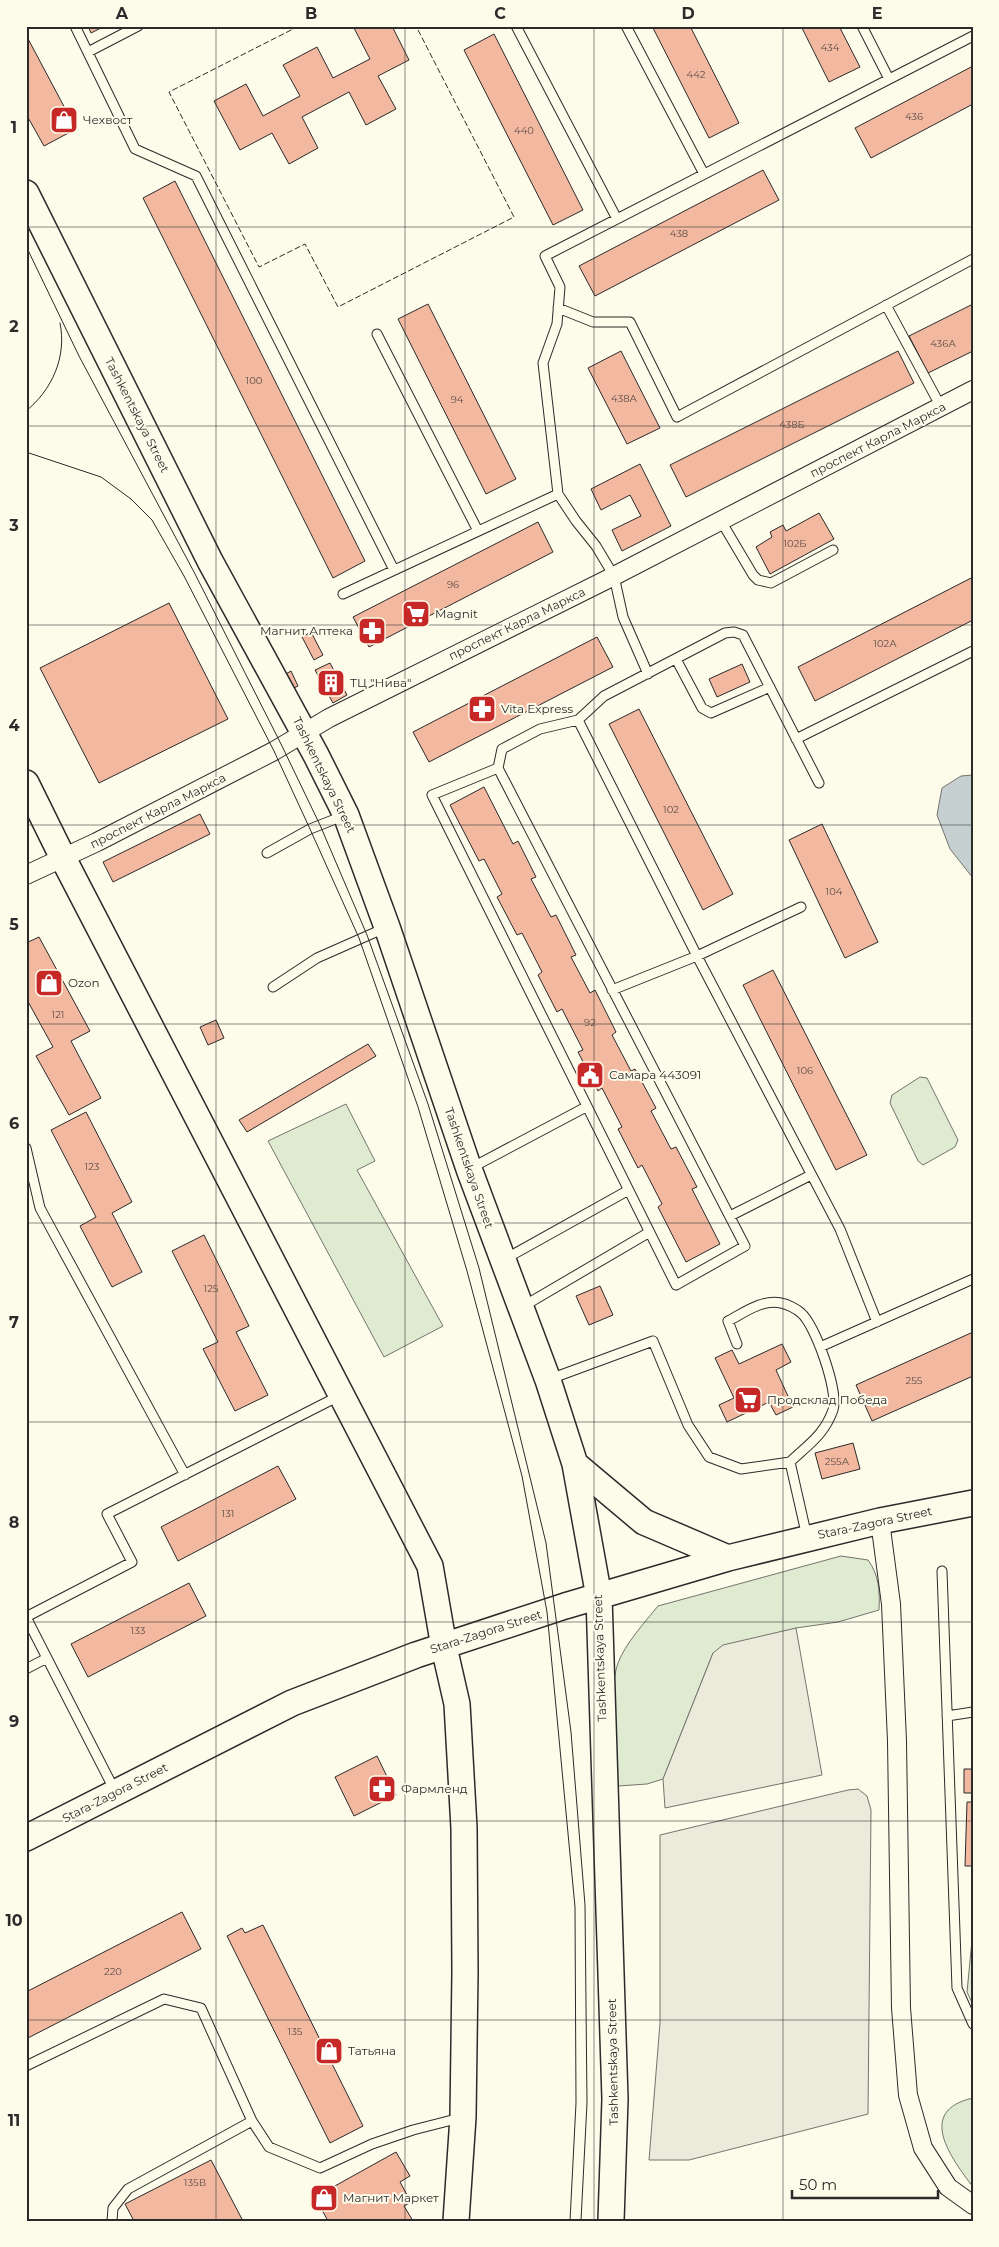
<svg xmlns="http://www.w3.org/2000/svg" width="999" height="2247" font-family="Montserrat,sans-serif">
<style>
.green{fill:#deebd1;stroke:#74746e}
.parking{fill:#eceadb;stroke:#74746e}
.water{fill:#c7d0d0;stroke:#74746e}
.building{fill:#f2b8a0;stroke:#2b2b2b}
.lines{fill:none;stroke-linecap:round;stroke-linejoin:round}
.lane-casing{stroke:#2b2b2b;stroke-width:11}
.street-casing{stroke:#2b2b2b;stroke-width:20}
.secondary-casing{stroke:#2b2b2b;stroke-width:28}
.lane{stroke:#fdfbea;stroke-width:9}
.street{stroke:#fdfbea;stroke-width:18}
.secondary{stroke:#fdfbea;stroke-width:25}
.tram{stroke:#2b2b2b;stroke-width:1}
.fence{stroke:#2b2b2b;stroke-width:1;stroke-dasharray:6 2.5;stroke-linecap:butt}
.grid{fill:none;stroke:#2b2b2b;stroke-width:1;stroke-opacity:0.55}
.labels{text-anchor:middle;stroke-width:4;stroke-linejoin:round;paint-order:stroke}
.number-label{font-size:10px;fill:#5d4e48}
.poi-label{font-size:12px;fill:#2b2b2b;stroke:#fdfbea;text-anchor:start}
.street-label{font-size:12px;fill:#2b2b2b;stroke:#fdfbea}
.neatline{fill:none;stroke:#2b2b2b;stroke-width:2}
.grid-label{font-size:16px;text-anchor:middle;font-weight:bold;fill:#2b2b2b}
</style>
<rect width="100%" height="100%" fill="#fdfbea"/>
<!-- green -->
<path class="green" d="M920 1077 927 1078 958 1140 955 1147 923 1165 918 1161 890 1103 892 1095Z
M346 1104 375 1161 357 1170 443 1326 384 1357 268 1141Z
M841 1556 868 1560C879 1575 880 1591 879 1610L838 1622 796 1628 713 1653 663 1779 647 1784 618 1786C616 1749 606 1699 618 1663 625 1644 645 1622 658 1606Z
M972 1940H973V2005L967 1992Z
M973 2098V2187C952 2159 915 2111 973 2098Z"/>
<!-- parking -->
<path class="parking" d="M796 1628 822 1775 665 1808 663 1779 713 1653 723 1645Z
M858 1789 867 1796 871 1810 868 2114 689 2160H649L660 2023V1835L848 1790Z"/>
<!-- water -->
<path class="water" d="M973 775V878L950 849 937 815 942 788 961 776Z"/>
<!-- building -->
<path class="building" d="M88 26H105L91 33Z
M357 26H392L409 60 378 76 396 109 366 125 349 92 302 117 318 148 289 164 272 133 240 150 214 101 246 84 263 116 300 96 283 65 317 47 333 78 370 59 354 28Z
M652 26H690L739 123 709 138Z
M801 26H839L860 67 829 82Z
M494 34 583 210 553 225 464 50Z
M26 35 76 129 44 146 26 114Z
M973 66V104L871 158 855 128Z
M763 170 779 200 595 296 579 266Z
M175 181 365 561 333 578 143 198Z
M428 304 516 479 486 494 398 319Z
M973 304V351L928 373 909 336Z
M621 351 660 428 627 444 588 368Z
M898 351 914 383 686 497 670 465Z
M640 464 671 526 622 551 612 530 641 516 630 495 601 510 591 489Z
M819 513 834 539 770 574 756 547 772 537 770 532 783 525 786 531Z
M538 522 553 552 369 647 353 617Z
M973 577V620L815 701 798 667Z
M169 603 228 719 99 783 40 668Z
M311 632 323 655 314 660 302 637Z
M597 637 613 667 429 762 413 732Z
M330 663 347 695 333 703 315 670Z
M742 664 750 682 717 697 709 679Z
M291 671 298 686 292 689 284 675Z
M639 709 733 894 703 910 609 724Z
M484 787 513 844 518 841 536 877 531 879 551 917 556 915 576 955 571 957 590 993 595 990 616 1032 612 1035 631 1071 635 1069 656 1108 651 1111 671 1149 676 1147 697 1187 692 1189 720 1244 686 1262 658 1207 662 1204 642 1165 638 1168 618 1129 622 1127 602 1088 598 1091 578 1052 583 1050 562 1009 557 1012 538 975 542 972 522 933 517 935 497 897 502 894 484 859 479 861 450 805Z
M200 814 210 834 113 882 103 862Z
M822 824 878 942 845 958 789 840Z
M39 937 90 1031 71 1041 101 1098 69 1115 36 1056 53 1047 26 998V943Z
M773 970 867 1155 836 1170 743 985Z
M216 1020 224 1038 208 1045 200 1027Z
M368 1044 376 1056 247 1132 239 1120Z
M86 1112 132 1202 112 1213 142 1272 112 1287 80 1226 96 1217 51 1130Z
M204 1235 249 1326 236 1332 268 1395 235 1411 203 1349 218 1342 172 1251Z
M600 1286 613 1315 589 1325 576 1296Z
M973 1332V1376L872 1421 856 1385Z
M782 1344 791 1362 776 1370 793 1407 776 1415 769 1402 727 1422 719 1405 734 1398 715 1358 732 1350 739 1364Z
M853 1443 860 1469 822 1479 815 1453Z
M278 1466 296 1499 178 1561 161 1527Z
M189 1583 206 1616 88 1677 71 1644Z
M377 1756 396 1795 354 1816 335 1777Z
M964 1769H973V1793H964Z
M967 1802H973V1866H965Z
M182 1912 201 1949 26 2039V1992Z
M263 1925 363 2126 330 2143 227 1936 242 1928 245 1933Z
M396 2152 410 2176 400 2182 411 2202 404 2206 413 2221H328L315 2197Z
M211 2160 243 2221H134L125 2204Z"/>
<g class="lines">
<defs>
<path id="lane" d="M75 26 135 149 196 176 394 570
M516 26 617 219
M626 26 704 174
M862 26 889 79
M88 52 138 26
M886 305 941 407
M558 308 593 322H630L677 417 973 259
M377 334 478 531
M721 521 753 575 758 580 771 583 833 550
M343 594 558 494
M676 659 702 708 711 713 770 687
M648 674 623 617 614 576 596 546 576 521 558 494 543 363 557 324 560 287 545 256 973 36
M578 720 697 956 840 1229 877 1322
M796 739 973 651
M498 768 432 795 676 1285 745 1246 498 768 502 749 540 729 578 720 604 696 725 633 734 632 743 635 819 783
M267 853 310 829 343 816
M273 987 317 958 385 928
M612 990 697 956 801 907
M26 1148 40 1208 185 1475
M471 1168 586 1107
M730 1216 811 1175
M505 1259 627 1191
M522 1307 648 1233
M737 1344 728 1321C744 1313 761 1299 781 1303 787 1304 797 1309 801 1313 815 1324 839 1392 833 1410 824 1435 809 1444 790 1462
M820 1347 973 1279
M550 1379 653 1341 688 1425 709 1457 741 1469 790 1462 807 1537
M942 1571 957 1988 973 2024
M26 1617 132 1562 107 1514 339 1396
M26 1617 115 1791
M26 1669 47 1658
M947 1716 973 1712
M26 2066 164 1999 201 2008 252 2121 269 2147 320 2168 372 2144 413 2130 460 2118
M112 2221 113 2208 128 2189 252 2121"/>
<path id="street" d="M26 875 97 842 274 751 329 718 614 576 973 390
M880 1521 891 1604 897 1741 901 2008 908 2095 923 2148 948 2187 973 2205"/>
<path id="secondary" d="M26 193 210 561 316 755 346 815 387 927 469 1169 548 1380 575 1464 599 1597 615 2099 611 2221
M26 783 63 858 430 1566 444 1647 457 1704 464 1828 465 1972 463 2117 456 2221
M575 1464 644 1522 728 1558
M26 1838 292 1703 416 1655 565 1606 728 1558 880 1521 973 1503"/>
</defs>
<!-- lane casing -->
<use href="#lane" class="lane-casing"/>
<!-- street casing -->
<use href="#street" class="street-casing"/>
<!-- secondary casing -->
<use href="#secondary" class="secondary-casing"/>
<!-- lane -->
<use href="#lane" class="lane"/>
<!-- street -->
<use href="#street" class="street"/>
<!-- secondary -->
<use href="#secondary" class="secondary"/>
<!-- tram -->
<path class="tram" d="M26 246 79 356 194 572 282 746 320 825 367 935 428 1104 479 1268 546 1543 571 1732 585 1905 587 2103 581 2221
M26 411C52 390 67 357 60 323
M26 452 101 477 131 499 152 520 184 576 274 751 310 829 359 938 418 1107 467 1271 522 1476 547 1612 575 1907 576 2103 570 2221"/>
<!-- fence -->
<path class="fence" d="M299 26 169 92 259 267 305 244 338 307 514 217 416 26"/>
</g>
<!-- grid -->
<path class="grid" d="M216 26V2221M405 26V2221M594 26V2221M783 26V2221M26 227H973M26 426H973M26 625H973M26 825H973M26 1024H973M26 1223H973M26 1422H973M26 1622H973M26 1821H973M26 2020H973"/>
<!-- icons -->
<defs>
<symbol id="shop-square" viewBox="-11 -11 22 22"><rect x="-9" y="-9" width="18" height="18" rx="4" fill="#c62828" stroke="#fdfbea"/><path d="M-5-2.5h2.3a2.7 3.5 0 0 1 5.4 0H5L5.5 6h-11ZM-1.5-2.5h3a1.5 2.3 0 0 0-3 0Z" fill="#fff"/></symbol>
<symbol id="supermarket-square" viewBox="-11 -11 22 22"><rect x="-9" y="-9" width="18" height="18" rx="4" fill="#c62828" stroke="#fdfbea"/><path d="M-6-5.5h2.5l.6 2H6L4.5 2H-2.5L-4.4-4H-6ZM-1.5 3.2a1.3 1.3 0 1 0 .1 0ZM3 3.2a1.3 1.3 0 1 0 .1 0Z" fill="#fff"/></symbol>
<symbol id="pharmacy-square" viewBox="-11 -11 22 22"><rect x="-9" y="-9" width="18" height="18" rx="4" fill="#c62828" stroke="#fdfbea"/><path d="M-2-6h4v4h4v4h-4v4h-4v-4h-4v-4h4Z" fill="#fff"/></symbol>
<symbol id="building-square" viewBox="-11 -11 22 22"><rect x="-9" y="-9" width="18" height="18" rx="4" fill="#c62828" stroke="#fdfbea"/><path d="M-4-6H4V6H1V3H-1V6H-4ZM-2.5-4.3h1.7v1.8h-1.7ZM.8-4.3h1.7v1.8H.8ZM-2.5-1h1.7V.8h-1.7ZM.8-1h1.7V.8H.8Z" fill="#fff"/></symbol>
<symbol id="civic-square" viewBox="-11 -11 22 22"><rect x="-9" y="-9" width="18" height="18" rx="4" fill="#c62828" stroke="#fdfbea"/><path d="M-.6-6.5H3V-4.5H.6V-3L4-1V1h2V6H-6V1h2V-1L-.6-3ZM-1.2 2.5V6h2.4V2.5Z" fill="#fff"/></symbol>
</defs>
<g fill-rule="evenodd">
<use href="#shop-square" x="48" y="104" width="32" height="32"/>
<use href="#supermarket-square" x="400" y="598" width="32" height="32"/>
<use href="#pharmacy-square" x="356" y="615" width="32" height="32"/>
<use href="#building-square" x="315" y="667" width="32" height="32"/>
<use href="#pharmacy-square" x="466" y="693" width="32" height="32"/>
<use href="#shop-square" x="33" y="967" width="32" height="32"/>
<use href="#civic-square" x="574" y="1059" width="32" height="32"/>
<use href="#supermarket-square" x="732" y="1384" width="32" height="32"/>
<use href="#pharmacy-square" x="366" y="1773" width="32" height="32"/>
<use href="#shop-square" x="313" y="2035" width="32" height="32"/>
<use href="#shop-square" x="308" y="2182" width="32" height="32"/>
</g>
<g class="labels">
<!-- number labels -->
<g class="number-label">
<text x="830" y="51">434</text>
<text x="696" y="78">442</text>
<text x="914" y="120">436</text>
<text x="524" y="134">440</text>
<text x="679" y="237">438</text>
<text x="943" y="347">436А</text>
<text x="254" y="384">100</text>
<text x="624" y="402">438А</text>
<text x="457" y="403">94</text>
<text x="792" y="428">438Б</text>
<text x="795" y="547">102Б</text>
<text x="453" y="588">96</text>
<text x="885" y="647">102А</text>
<text x="671" y="813">102</text>
<text x="834" y="895">104</text>
<text x="58" y="1018">121</text>
<text x="590" y="1026">92</text>
<text x="805" y="1074">106</text>
<text x="92" y="1170">123</text>
<text x="211" y="1292">125</text>
<text x="914" y="1384">255</text>
<text x="837" y="1465">255А</text>
<text x="228" y="1517">131</text>
<text x="138" y="1634">133</text>
<text x="113" y="1975">220</text>
<text x="295" y="2035">135</text>
<text x="195" y="2186">135В</text>
</g>
<!-- poi labels -->
<g class="poi-label">
<text x="83" y="124">Чехвост</text>
<text x="435" y="618">Magnit</text>
<text x="353" y="635" text-anchor="end">Магнит Аптека</text>
<text x="350" y="687">ТЦ "Нива"</text>
<text x="501" y="713">Vita Express</text>
<text x="68" y="987">Ozon</text>
<text x="609" y="1079">Самара 443091</text>
<text x="767" y="1404">Продсклад Победа</text>
<text x="401" y="1793">Фармленд</text>
<text x="348" y="2055">Татьяна</text>
<text x="343" y="2202">Магнит Маркет</text>
</g>
<!-- street labels -->
<g class="street-label">
<text transform="translate(137 415) rotate(63)" y="4">Tashkentskaya Street</text>
<text transform="translate(878 440) rotate(-27)" y="4">проспект Карла Маркса</text>
<text transform="translate(517 624) rotate(-26)" y="4">проспект Карла Маркса</text>
<text transform="translate(324 775) rotate(64)" y="4">Tashkentskaya Street</text>
<text transform="translate(158 811) rotate(-27)" y="4">проспект Карла Маркса</text>
<text transform="translate(469 1168) rotate(71)" y="4">Tashkentskaya Street</text>
<text transform="translate(875 1523) rotate(-12)" y="4">Stara-Zagora Street</text>
<text transform="translate(486 1632) rotate(-18)" y="4">Stara-Zagora Street</text>
<text transform="translate(600 1658) rotate(-92)" y="4">Tashkentskaya Street</text>
<text transform="translate(115 1793) rotate(-27)" y="4">Stara-Zagora Street</text>
<text transform="translate(613 2062) rotate(-91)" y="4">Tashkentskaya Street</text>
</g>
</g>
<!-- border -->
<rect width="999" height="2247" fill="none" stroke="#fdfbea" stroke-width="55"/>
<!-- scale -->
<path d="M792 2190v8h146v-8" fill="none" stroke="#2b2b2b" stroke-width="2.5"/>
<text x="799" y="2190" font-size="15" fill="#2b2b2b" stroke="#fdfbea" stroke-width="4" paint-order="stroke">50 m</text>
<rect x="28" y="28" width="944" height="2192" class="neatline"/>
<g class="grid-label">
<text x="122" y="19">A</text>
<text x="311" y="19">B</text>
<text x="500" y="19">C</text>
<text x="688" y="19">D</text>
<text x="877" y="19">E</text>
<text x="14" y="133">1</text>
<text x="14" y="332">2</text>
<text x="14" y="531">3</text>
<text x="14" y="731">4</text>
<text x="14" y="930">5</text>
<text x="14" y="1129">6</text>
<text x="14" y="1328">7</text>
<text x="14" y="1528">8</text>
<text x="14" y="1727">9</text>
<text x="14" y="1926">10</text>
<text x="14" y="2126">11</text>
</g>
</svg>
